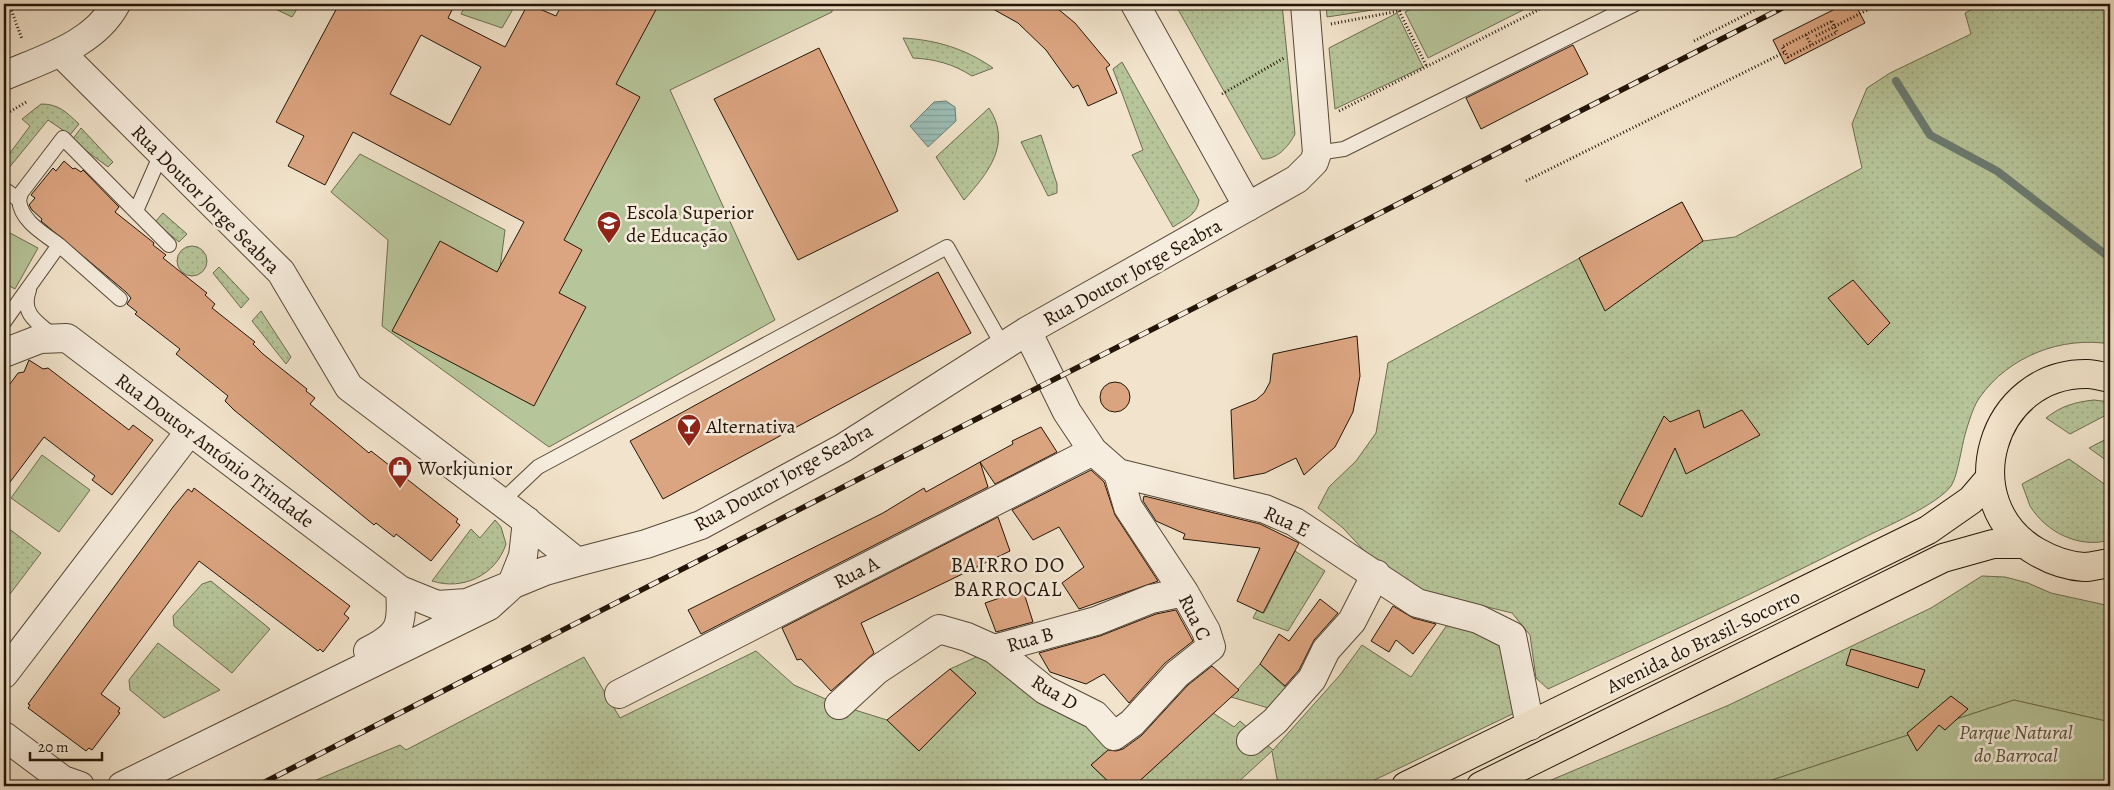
<svg xmlns="http://www.w3.org/2000/svg" width="2114" height="790" font-family="Alegreya,serif">
<style>
.grass{fill:url(#grass-dots);stroke:#6d6d50}
.green{fill:#b7c59a;stroke:#6d6d50}
.water{fill:url(#water-rules);stroke:#6b7b71}
.lines{fill:none;stroke-linecap:round;stroke-linejoin:round}
.stream{stroke:#6b7b71;stroke-width:8}
.building{fill:#dca581;stroke:#231507;fill-rule:evenodd}
.lane-casing{stroke:#574938;stroke-width:16}
.street-casing{stroke:#574938;stroke-width:30}
.primary-casing{stroke:#231507;stroke-width:30}
.path{stroke:#231507;stroke-width:3;stroke-dasharray:1 2.5;stroke-linecap:butt}
.lane{stroke:#f7edde;stroke-width:14}
.street{stroke:#f7edde;stroke-width:28}
.primary{stroke:#f2e4cc;stroke-width:28}
.rail-casing{stroke:#231507;stroke-width:5.5}
.rail{stroke:#f7edde;stroke-width:4;stroke-dasharray:11;stroke-linecap:butt}
.labels{text-anchor:middle;stroke-width:5;stroke-linejoin:round;paint-order:stroke}
.street-label{font-size:20px;fill:#231507;stroke:#f7edde}
.poi-label{font-size:20px;fill:#231507;stroke:#f7edde;text-anchor:start}
.park-label{font-size:20px;font-style:italic;fill:#57533a;stroke:#f7edde}
.neighbourhood-label{font-size:21px;letter-spacing:1px;fill:#231507;stroke:#f7edde}
</style>
<defs>
<pattern id="grass-dots" width="8" height="8" patternUnits="userSpaceOnUse" patternTransform="scale(1.25)"><rect width="8" height="8" fill="#b7c59a"/><path d="M2 2h.1M6 6h.1" fill="none" stroke="#9da883" stroke-width="1.8" stroke-linecap="round"/></pattern>
<pattern id="water-rules" width="6" height="5" patternUnits="userSpaceOnUse" patternTransform="scale(1.25)"><rect width="6" height="5" fill="#9bbfb8"/><path d="M0 2.5h6" fill="none" stroke="#85a39d"/></pattern>
</defs>
<rect width="100%" height="100%" fill="#f2e4cc"/>
<filter id="stains"><feTurbulence type="fractalNoise" baseFrequency=".004" numOctaves="4"/><feColorMatrix values="0 0 0 0 .2 0 0 0 0 .09 0 0 0 0 .02 0 0 0 .5 -.17"/></filter>
<radialGradient id="worn" r=".72"><stop offset=".6" stop-color="#630" stop-opacity="0"/><stop offset="1" stop-color="#630" stop-opacity=".3"/></radialGradient>
<!-- grass -->
<path class="grass" d="M1175 4H1282L1295 134C1289 146 1277 160 1262 159Z
M1326 4H1398L1392 7 1327 17Z
M1983 4H2110V344C2062 336 2009 356 1980 397 1974 405 1970 418 1967 428 1962 442 1958 476 1951 486 1937 505 1885 527 1863 538 1759 591 1654 640 1548 689L1536 678 1530 635 1512 613 1426 592 1369 556 1343 528 1318 508 1329 487 1356 461 1376 433 1388 363 1682 202 1703 241 1735 237 1862 168 1852 124 1867 88 1890 73 1971 34 1965 13Z
M1397 13 1423 67 1335 109 1329 48Z
M903 38C937 40 966 49 993 68L972 76C953 64 935 59 913 58Z
M1122 62 1199 200C1197 215 1185 219 1173 227L1132 155 1143 150 1113 69Z
M41 104C59 104 66 112 79 124L70 135 48 120 4 174V161L30 126 22 119Z
M989 108C1012 143 989 172 964 200L936 157Z
M81 128 113 162 108 167 72 140Z
M1041 135 1057 184V193L1048 196 1021 142Z
M163 213 187 234 179 242 155 222Z
M177 261a15 15 0 1 1 30 0a15 15 0 1 1-30 0Z
M219 267 249 299 241 308 213 273Z
M261 311 291 357 286 364 252 321Z
M2094 400 2110 402V413L2070 434 2046 418C2061 406 2075 402 2094 400Z
M2110 437V463L2089 448Z
M2069 459 2110 488V540C2079 549 2046 532 2030 506 2027 499 2025 491 2022 484Z
M495 520 501 527 506 544C496 575 463 591 432 581L471 529 480 538Z
M4 525 41 553 7 598 4 595Z
M1295 551 1325 571 1288 631 1253 618 1257 610 1264 613Z
M1982 576 2005 577 2028 583 2051 593 2110 606V722L2014 700 1754 786H1537L1729 705 1931 608Z
M211 581 270 629 232 673 174 626 173 616 202 584Z
M1447 625 1512 636 1525 708 1362 786H1284L1277 779 1272 751 1234 786H1134L1213 713 1234 727 1240 721 1273 750 1340 675 1362 645 1411 677Z
M158 643 220 690 164 718 130 690 129 680Z
M994 649 1117 743 1091 765 1113 786H302L400 745 406 750 584 657 620 718 756 651 794 685 839 705 887 720 919 751 976 693 950 669Z
M1260 664 1288 690 1282 712 1231 697Z"/>
<!-- green -->
<path class="green" d="M265 4H300L292 17Z
M466 4H516L502 28 461 14Z
M654 4H832V12L670 90 775 320 549 447 382 326 388 240 331 192 360 154 505 230 499 276 543 298 549 245 610 87Z
M1421 4H1535L1428 58 1405 12Z
M10 233 38 248 15 289 4 283V243Z
M42 455 90 490 59 532 11 498Z
M2014 700 2110 722V786H1754Z"/>
<!-- water -->
<path class="water" d="M946 101 955 107 956 121 928 147 910 126 934 102Z"/>
<g class="lines">
<!-- stream -->
<path class="stream" d="M1896 81 1930 135 1997 171 2110 258"/>
</g>
<!-- building -->
<path class="building" d="M339 4H455L448 18 505 47 528 4 556 16 562 4H659L616 84 640 97 564 240 582 250 559 293 586 307 534 406 392 331 440 241 497 272 524 222 353 132 325 185 288 166 304 136 276 122ZM421 35 481 67 450 125 390 94Z
M984 4H1052L1075 23 1110 65 1106 68 1117 93 1088 106 1078 85 1073 88 1046 50 1018 23Z
M1845 4H1855L1865 23 1785 64 1773 40Z
M1573 45 1588 74 1481 129 1466 98Z
M819 48 898 211 798 260 714 99Z
M64 161 73 169 75 168 81 172 83 170 119 207 115 212 154 243 153 245 166 255 163 258 207 293 205 295 215 304 212 308 255 342 253 344 263 354 307 389 306 391 315 398 310 404 369 453 371 451 458 519 456 522 460 525 431 561 396 534 394 537 376 523 374 525 234 410 225 401 228 396 176 354 180 349 135 314 137 312 127 304 131 298 126 292 41 221 42 219 32 210 29 205 35 198 31 195 53 168 56 171Z
M1682 202 1703 241 1605 311 1579 258Z
M938 272 971 333 663 499 630 441Z
M1853 280 1890 323 1868 345 1828 298Z
M1357 336 1360 376 1353 412 1335 447 1304 475 1296 458 1265 473 1234 479 1231 410 1256 400 1264 393 1270 382 1273 354Z
M29 360 43 369 48 368 129 430 133 425 153 440 112 495 92 480 95 476 44 437 4 490V392L18 373 24 372Z
M1100 397a15 15 0 1 1 30 0a15 15 0 1 1-30 0Z
M1699 410 1704 428 1742 410 1760 435 1686 474 1675 448 1642 517 1619 504 1664 416 1670 422Z
M1041 427 1057 452 995 484 980 462 1013 444 1012 441Z
M980 462 988 487 701 634 688 610 883 513 924 488 926 492Z
M1091 470 1104 482 1115 515 1158 581 1079 609 1062 583 1084 567 1059 527 1033 540 1012 510Z
M194 488 350 606 344 614 349 618 323 652 320 649 318 651 199 561 101 694 120 708 118 712 120 713 92 750 89 748 86 751 28 708 30 705 28 704 173 507 188 489 192 492Z
M1144 496 1260 524 1299 543 1263 613 1237 601 1260 548 1183 539 1185 534 1156 521 1143 501Z
M998 517 1010 551 861 623 874 653 831 691 801 659 797 660 782 628Z
M1023 590 1033 622 996 632 985 603Z
M1320 599 1338 613 1314 640 1299 670 1285 686 1260 664 1279 634 1289 641Z
M1393 606 1413 618 1436 624 1413 654 1396 640 1389 652 1371 641Z
M1176 610 1193 641 1165 663 1129 703 1104 674 1086 684 1050 672 1039 653 1100 636 1156 614Z
M1851 649 1925 670 1918 688 1846 665Z
M1212 666 1239 690 1134 786H1113L1091 765 1108 750 1116 751 1123 749 1141 736 1188 685Z
M950 669 976 693 919 751 887 720Z
M1951 696 1968 709 1945 730 1939 725 1917 751 1907 733Z"/>
<g class="lines">
<defs>
<path id="lane" d="M1317 153 1344 149 1635 4
M4 189 19 200 21 193 63 138 169 245
M136 211 161 154
M59 245 120 299
M29 290C20 314 38 323 55 337
M4 322 59 245C43 233 21 221 19 200
M501 502 538 467 947 247 1003 346"/>
<path id="street" d="M1135 4 1248 207
M60 52 281 272 349 387 520 516 577 562 646 544 701 525 843 448 1027 331 1297 179 1314 162 1317 153 1305 4
M4 76C43 59 94 45 116 4
M1027 331 1067 412 1093 451 1118 473 1265 509 1295 522 1417 603 1478 619 1512 636 1530 726
M4 353 40 339 67 338 400 590 437 605 467 603 545 571 577 562
M994 649 1045 690 1095 715 1114 736 1132 723 1177 674 1211 647 1206 631 1184 592 1128 507 1118 473
M368 651C400 635 403 626 400 590
M4 674 190 431
M619 694 1093 451
M839 705 877 670 939 629 967 637 994 649 1096 621 1151 599 1184 592
M4 736 63 780 80 786
M1251 741 1275 721 1312 679 1326 650 1352 621 1376 574
M122 786 489 606 511 586 523 556 527 521"/>
<path id="primary" d="M2110 378C2103 377 2095 374 2088 374 1991 372 1952 503 2037 552 2051 560 2067 566 2084 567 2092 567 2102 564 2110 563
M1406 786 1928 530 1971 500 1989 479
M1481 786 1943 558 1993 544H2024"/>
</defs>
<!-- lane casing -->
<use href="#lane" class="lane-casing"/>
<!-- street casing -->
<use href="#street" class="street-casing"/>
<!-- primary casing -->
<use href="#primary" class="primary-casing"/>
<!-- path -->
<path class="path" d="M9 4 22 39
M1399 11 1427 67
M1832 21 1837 32 1788 57 1782 47Z
M1331 24 1399 11 1412 4
M1806 35 1811 45
M1816 36 1879 4
M1694 41 1767 4
M1222 94 1284 58
M1339 111 1546 6 1545 4
M4 115 28 101
M1526 181 1785 52"/>
<!-- lane -->
<use href="#lane" class="lane"/>
<!-- street -->
<use href="#street" class="street"/>
<!-- primary -->
<use href="#primary" class="primary"/>
<defs>
<path id="rail" d="M257 786 1790 4"/>
</defs>
<!-- rail casing -->
<use href="#rail" class="rail-casing"/>
<!-- rail -->
<use href="#rail" class="rail"/>
</g>
<!-- icons -->
<defs>
<symbol id="university-pin" viewBox="-11 -11 22 30"><path d="M0 17L-7.5 6A9.5 9.5 0 1 1 7.5 6Z" fill="#8f2418" stroke="#f7edde"/><path d="M0-5L7-2L0 1L-7-2ZM-4 1L0 2.5L4 1V4Q0 6-4 4Z" fill="#fff"/></symbol>
<symbol id="bar-pin" viewBox="-11 -11 22 30"><path d="M0 17L-7.5 6A9.5 9.5 0 1 1 7.5 6Z" fill="#8f2418" stroke="#f7edde"/><path d="M-6-5H6L.8 .8V4.5H3.5V6h-7V4.5H-.8V.8Z" fill="#fff"/></symbol>
<symbol id="shop-pin" viewBox="-11 -11 22 30"><path d="M0 17L-7.5 6A9.5 9.5 0 1 1 7.5 6Z" fill="#8f2418" stroke="#f7edde"/><path d="M-5-2.5h2.3a2.7 3.5 0 0 1 5.4 0H5L5.5 6h-11ZM-1.5-2.5h3a1.5 2.3 0 0 0-3 0Z" fill="#fff"/></symbol>
</defs>
<g fill-rule="evenodd">
<use href="#university-pin" x="595" y="209" width="28" height="38"/>
<use href="#bar-pin" x="675" y="412" width="28" height="38"/>
<use href="#shop-pin" x="386" y="454" width="28" height="38"/>
</g>
<g class="labels">
<!-- street labels -->
<g class="street-label">
<text transform="translate(206 199) rotate(45)" y="7">Rua Doutor Jorge Seabra</text>
<text transform="translate(1132 272) rotate(-29)" y="7">Rua Doutor Jorge Seabra</text>
<text transform="translate(215 450) rotate(37)" y="7">Rua Doutor António Trindade</text>
<text transform="translate(783 477) rotate(-29)" y="7">Rua Doutor Jorge Seabra</text>
<text transform="translate(1287 521) rotate(25)" y="7">Rua E</text>
<text transform="translate(856 572) rotate(-27)" y="7">Rua A</text>
<text transform="translate(1195 617) rotate(64)" y="7">Rua C</text>
<text transform="translate(1030 639) rotate(-16)" y="7">Rua B</text>
<text transform="translate(1703 641) rotate(-26)" y="7">Avenida do Brasil-Socorro</text>
<text transform="translate(1055 692) rotate(31)" y="7">Rua D</text>
</g>
<!-- poi labels -->
<g class="poi-label">
<text x="626" y="219">Escola Superior<tspan x="626" dy="23">de Educação</tspan></text>
<text x="706" y="433">Alternativa</text>
<text x="418" y="475">Workjunior</text>
</g>
<!-- park labels -->
<g class="park-label">
<text x="2016" y="739">Parque Natural<tspan x="2016" dy="23">do Barrocal</tspan></text>
</g>
<!-- neighbourhood labels -->
<g class="neighbourhood-label">
<text x="1008" y="572">BAIRRO DO<tspan x="1008" dy="24">BARROCAL</tspan></text>
</g>
</g>
<!-- margin -->
<rect width="2114" height="790" fill="none" stroke="#f2e4cc" stroke-width="20"/>
<rect x="5" y="5" width="2104" height="780" fill="none" stroke="#231507" stroke-width="2.5"/>
<rect x="10" y="10" width="2094" height="770" fill="none" stroke="#231507"/>
<!-- scale -->
<path d="M30 752v8h72v-8" fill="none" stroke="#231507" stroke-width="2.5"/>
<text x="38" y="752" font-size="15" fill="#231507" stroke="#f7edde" stroke-width="4" paint-order="stroke">20 m</text>
<rect width="100%" height="100%" filter="url(#stains)"/>
<rect width="100%" height="100%" fill="url(#worn)"/>
</svg>
